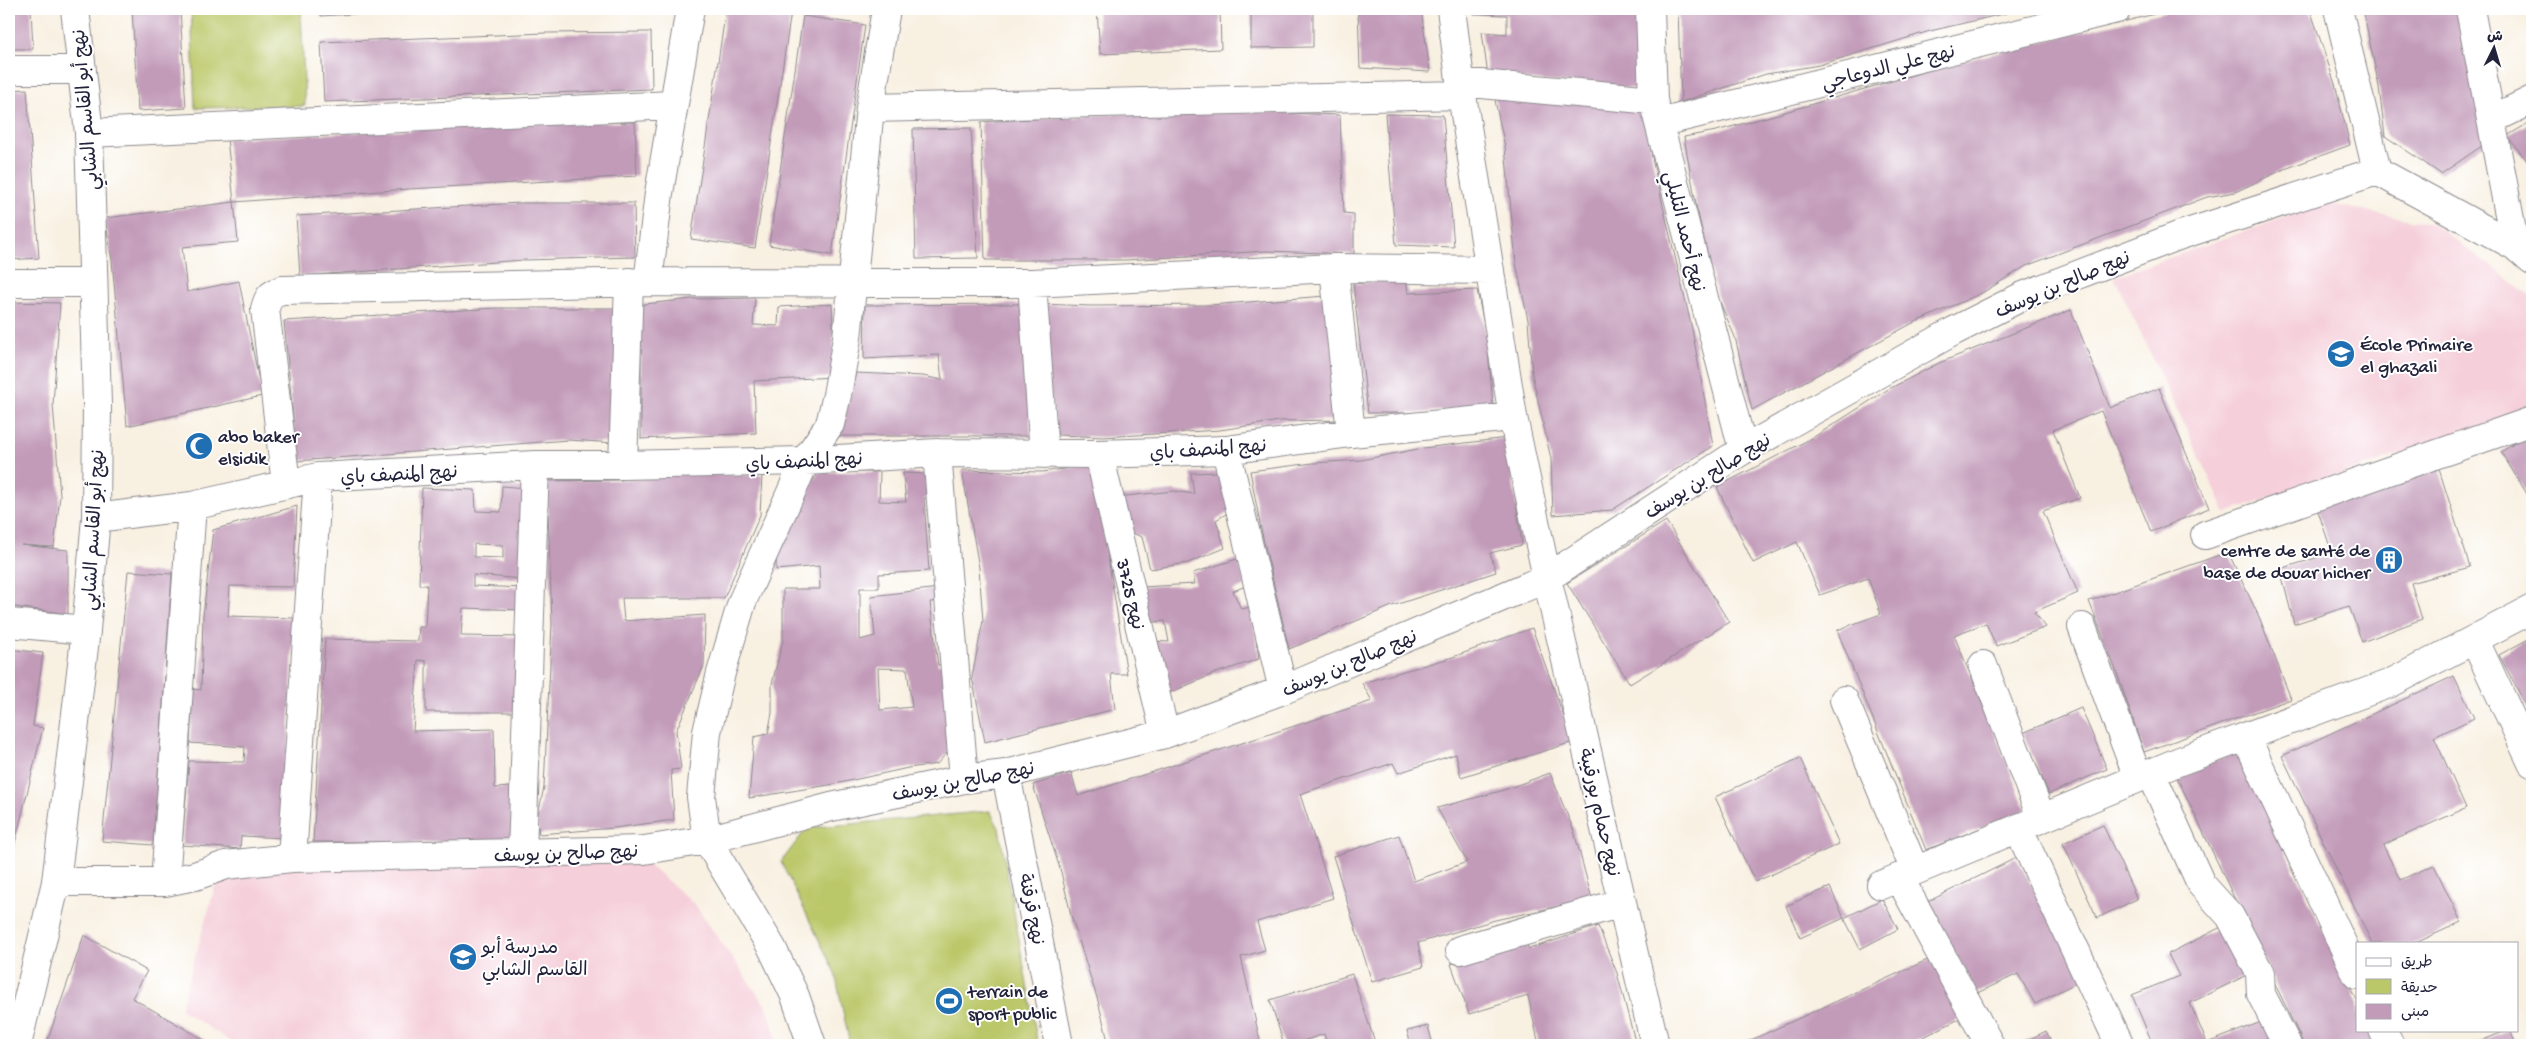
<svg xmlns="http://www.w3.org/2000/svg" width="2541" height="1054" font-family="'Gochi Hand','Playpen Sans Arabic',sans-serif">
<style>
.built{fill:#f5cfda}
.green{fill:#bbc869;stroke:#6e7552}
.building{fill:#c29bb9;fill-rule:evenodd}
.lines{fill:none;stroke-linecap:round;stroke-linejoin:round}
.minor-casing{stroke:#8d898e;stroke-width:30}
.tertiary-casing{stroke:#8d898e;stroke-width:30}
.minor{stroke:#fff;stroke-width:28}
.tertiary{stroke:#fff;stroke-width:28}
.labels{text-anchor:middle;stroke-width:4;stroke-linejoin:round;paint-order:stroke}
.street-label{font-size:19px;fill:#22223b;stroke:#fff}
.poi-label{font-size:19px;fill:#22223b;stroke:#fff;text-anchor:start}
</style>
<rect width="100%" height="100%" fill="#fff"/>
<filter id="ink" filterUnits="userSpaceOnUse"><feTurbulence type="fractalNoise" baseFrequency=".02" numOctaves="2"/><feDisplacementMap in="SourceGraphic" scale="10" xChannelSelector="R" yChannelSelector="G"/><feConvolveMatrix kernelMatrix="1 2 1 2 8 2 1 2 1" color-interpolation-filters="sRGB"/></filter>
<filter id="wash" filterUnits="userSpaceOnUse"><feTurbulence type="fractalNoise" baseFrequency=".0096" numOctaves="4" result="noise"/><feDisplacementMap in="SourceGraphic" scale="20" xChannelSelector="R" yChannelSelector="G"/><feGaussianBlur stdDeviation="1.12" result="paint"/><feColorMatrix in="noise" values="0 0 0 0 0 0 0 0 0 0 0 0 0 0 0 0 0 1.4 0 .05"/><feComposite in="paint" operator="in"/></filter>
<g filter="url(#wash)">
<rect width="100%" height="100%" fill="#f8f0e1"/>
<!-- built -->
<path class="built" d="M2326 203 2436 225 2532 297V410L2226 513 2114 277Z
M623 842 695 905 768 1009 778 1045H236L180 1009 221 866Z"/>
<!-- green -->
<path class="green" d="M191 9H301L305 106 195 108Z
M990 811 999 828 1038 1045H850L835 973 781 862 807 828Z"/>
<g id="blocks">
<!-- building -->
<path class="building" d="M9 9H31L33 49H9Z
M132 9H180L186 108 138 111Z
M320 9H420V10L321 16Z
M726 9H769L791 12 755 248 691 239Z
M1097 9H1220L1221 49 1100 54Z
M1251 9H1313V47L1251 48Z
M1358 9H1421L1430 72 1360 68Z
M1473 9H1643L1645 50 1638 89 1488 76 1482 32 1507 34V15L1474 14Z
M1678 9H2020V10L1930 31 1819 65 1766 74 1681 102Z
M2175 9H2310L2335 84 2350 145 2282 170 2235 192 2207 197 2026 266 1982 293 1911 324 1752 410 1735 337 1717 295 1697 209 1684 137 1716 131 1778 114 1944 66Z
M2363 9H2455L2489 141 2441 174 2385 136 2379 87Z
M803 16 865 25 832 255 769 245Z
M651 32 652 89 324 102 321 42 546 33Z
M27 89 39 258 9 260V90Z
M1493 91 1644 108 1653 163 1692 329 1713 446 1612 510 1553 515 1551 459 1532 374 1528 320 1516 263 1505 147Z
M1259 112 1340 115 1344 213 1354 214V254L1266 251 1126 260H985L981 122 1115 114Z
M1385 114 1443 115 1454 247 1396 245Z
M2532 121V167L2507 136Z
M635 122 637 176 409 189 234 202 227 139 521 124Z
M971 128 978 258 916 259 913 129Z
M234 202 238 242 182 247 187 292 239 281 262 396 127 426 112 260 105 218Z
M520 203H634L635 257 524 260 300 276 296 216Z
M1406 279 1408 293 1477 290 1487 340 1493 405 1418 413H1368L1353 284Z
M1326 296 1342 420 1280 421 1220 430 1103 437 1058 435 1045 367 1041 304 1090 306 1210 305Z
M755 298 753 325 778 326 779 307 832 304 835 377 754 381 756 433 641 439V357L635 305 693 299Z
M9 302 60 303 53 404 60 496 54 547 21 545 68 550V614L9 606Z
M1023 304 1031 436H839L856 373 923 376 942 380 939 355 864 359 865 305Z
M497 308H624L616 443 568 440 297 461 284 321Z
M2071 310 2110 408 2159 388 2209 508 2151 532 2101 411 2053 430 2080 498 2043 511 2078 593 2034 612 2046 627 1996 646 1986 623 1954 635 2026 810 1926 850 1837 630 1881 614 1868 578 1820 595 1797 542 1753 563 1717 487 1814 437 1887 390 1939 363Z
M2532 432V502L2501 452Z
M1507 438 1522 545 1490 553 1496 572 1392 606 1289 649 1261 529 1250 471 1313 463 1361 460 1423 448Z
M1093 465 1127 674H1111L1115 709 985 742 972 677 983 621 979 568 962 470 1042 472Z
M2438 466 2470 567 2411 583 2422 619 2362 642 2349 606 2294 624 2280 569 2332 553 2315 502Z
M819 472H880L879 501 906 502 903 473 927 474 932 498H924L929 571 879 574V588H860V640L875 636 871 596 939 588 941 601 930 602 938 665 945 664 951 748 937 764 908 768 835 784 749 798 754 737 768 734 772 713V684L783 640V589H820L819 566 776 570 777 531ZM878 668 907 669 912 707 880 710Z
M1219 472 1231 511 1216 520 1225 548 1188 563 1150 569 1142 537 1121 528 1116 497 1174 491 1194 494 1191 473Z
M685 474 762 475 760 515 724 598H622L624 621 705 615 704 665 676 731 681 769 671 770 674 820 614 828 539 834 537 819 544 787 552 624 547 481 621 480Z
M502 486 527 488 523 579 473 575V586L525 588 524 610 463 608 461 636 522 637 520 712H426V661L418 660 413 731 494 729 495 788 511 787 512 842H313L325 639 418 641 419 627H425L427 585H419L422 488 475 490 476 511 501 512ZM474 544 503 545V558L474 557Z
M297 506 293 587 230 586 228 616 294 618 285 838 241 836 240 849 182 845 189 761 244 762 245 747 190 743 193 689 201 690 203 616 213 530Z
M1666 521 1729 622 1630 684 1567 583Z
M2228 552 2260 619 2291 699 2144 752 2117 673 2089 601Z
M1237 559 1246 586 1233 591 1241 609 1251 607 1259 659 1216 673 1164 695 1151 641 1169 642 1165 621 1144 623 1141 587 1195 584 1193 573Z
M128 571 172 574 153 845 102 841Z
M1532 628 1573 742 1461 777 1456 754 1398 773 1393 763 1300 794 1333 898 1257 922 1265 950 1241 957 1261 1045H1109L1098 1001 1071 915 1061 872 1033 785 1071 773 1078 796 1372 701 1362 683 1453 657Z
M2532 637V712L2530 713 2499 655Z
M9 649 43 653 33 726 43 728 9 867Z
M2454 676 2474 718 2434 737 2466 808 2383 845 2400 880 2434 865 2461 922 2416 943H2372L2282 756Z
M2081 708 2107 769 2049 794 2023 733Z
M2242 750 2280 841 2357 1002V1030H2370L2377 1045H2304L2177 777Z
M1800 758 1839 844 1755 882 1715 797Z
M1550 773 1574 831 1592 899 1495 920 1418 943 1423 967 1372 982 1333 856 1399 835 1414 881 1467 862 1437 808 1501 791Z
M2103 825 2137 899 2097 918 2063 843Z
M2016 858 2085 978 2035 1004 2018 974 1977 993 1927 902Z
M1830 887 1844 918 1882 899 1898 929 1860 949 1844 918 1800 938 1786 906Z
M2231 922 2255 971 2190 1003 2207 1043 2269 1019 2281 1045H2153L2132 995 2179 976 2168 954Z
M1598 926 1617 973 1636 1045H1539L1528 996 1469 1014 1451 964 1525 942 1529 949Z
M84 935 147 971 132 998 213 1045H46Z
M1934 957 1965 1016 1908 1045H1740Z
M1352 974 1376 1045H1327L1324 1034 1291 1045H1284L1270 1000Z
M1428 1026 1433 1045H1411L1407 1031Z
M2510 1030 2516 1045H2471L2508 1030Z
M2046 1031 2053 1045H2018Z"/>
</g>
</g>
<g filter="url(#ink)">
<use href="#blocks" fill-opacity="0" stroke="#8d898e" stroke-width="1"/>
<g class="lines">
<defs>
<path id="minor" d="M1451 9 1462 95 1513 417 1547 578 1655 1045
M1650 9 1653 100 1743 450
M2338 9 2377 171
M2470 9 2515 246
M9 70H81
M1460 82 1653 100
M870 108 1462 95
M2491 120 2532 100
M1659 123 2117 9
M89 133 672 105
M1334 268 1351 433
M648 282 659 193 690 9
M9 283H93
M1032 283 1044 454
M1226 450 1283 690
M937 453 964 779
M1099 454 1165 734
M623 465 629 282
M286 484 265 309C268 297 270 294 282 290L648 282 1032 283 1334 268 1490 270
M96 518 192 506 318 477 535 465H623L805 461 937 453 1099 454 1226 450 1351 433 1513 417
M2205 535 2532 421
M9 623 86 630
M2082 627 2138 778
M2475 641 2532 763
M1983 665 2041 817
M1844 700 1915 871
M2246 737 2357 975
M2151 773 2201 884 2230 916 2260 973 2261 994 2287 1045
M1006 774 1059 1045
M2018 828 2120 1045
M522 854 535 465
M292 858 318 477
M1900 879 1990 1045
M56 882H165L195 876 226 865 292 858 644 850 707 840 831 807 964 779 1006 774 1165 734 1283 690 1547 578 1743 450 1954 331 2023 296 2178 236 2377 171 2515 246 2532 261
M165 882 192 506
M1881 885 2180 761 2391 683 2532 609
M1460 950 1621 903
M2383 1030 2390 1045
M812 1045 795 996 772 948 707 840 701 797 707 732 721 673 742 602 805 461 830 424 837 395 847 338 870 108 886 9"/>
<path id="tertiary" d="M17 1045 56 882 86 630 96 518 97 404 89 133 75 9"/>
</defs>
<!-- minor casing -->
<use href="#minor" class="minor-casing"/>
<!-- tertiary casing -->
<use href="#tertiary" class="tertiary-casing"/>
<!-- minor -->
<use href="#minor" class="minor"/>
<!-- tertiary -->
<use href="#tertiary" class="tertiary"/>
</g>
</g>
<!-- icons -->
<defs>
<symbol id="school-disc" viewBox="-11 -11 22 22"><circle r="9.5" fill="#1f6fb2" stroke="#fff"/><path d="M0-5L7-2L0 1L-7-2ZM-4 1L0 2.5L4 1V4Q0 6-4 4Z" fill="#fff"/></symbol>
<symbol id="mosque-disc" viewBox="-11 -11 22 22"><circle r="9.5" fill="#1f6fb2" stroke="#fff"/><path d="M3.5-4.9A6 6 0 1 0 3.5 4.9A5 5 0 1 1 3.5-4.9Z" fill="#fff"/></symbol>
<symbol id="building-disc" viewBox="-11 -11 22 22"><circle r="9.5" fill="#1f6fb2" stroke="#fff"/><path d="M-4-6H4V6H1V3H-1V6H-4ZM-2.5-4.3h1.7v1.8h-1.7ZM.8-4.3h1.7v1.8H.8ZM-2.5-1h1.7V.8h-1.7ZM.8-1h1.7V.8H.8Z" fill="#fff"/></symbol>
<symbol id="stadium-disc" viewBox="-11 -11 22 22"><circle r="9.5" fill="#1f6fb2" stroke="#fff"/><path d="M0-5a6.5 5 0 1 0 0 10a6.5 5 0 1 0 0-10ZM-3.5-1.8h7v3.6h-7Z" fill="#fff"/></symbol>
</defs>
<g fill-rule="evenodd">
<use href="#school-disc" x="2325" y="338" width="32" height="32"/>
<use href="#mosque-disc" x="183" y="430" width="32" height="32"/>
<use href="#building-disc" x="2373" y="544" width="32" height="32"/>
<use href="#school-disc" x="447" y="941" width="32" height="32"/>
<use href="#stadium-disc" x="933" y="985" width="32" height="32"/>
</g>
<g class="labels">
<!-- street labels -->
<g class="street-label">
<text transform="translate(1888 66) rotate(-14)" y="7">نهج علي الدوعاجي</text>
<text transform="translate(84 110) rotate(-95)" y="7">نهج أبو القاسم الشابي</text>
<text transform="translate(1686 231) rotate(76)" y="7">نهج أحمد التليلي</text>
<text transform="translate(2062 283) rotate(-23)" y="7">نهج صالح بن يوسف</text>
<text transform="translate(1208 448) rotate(-4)" y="7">نهج المنصف باي</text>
<text transform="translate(804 460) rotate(-3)" y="7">نهج المنصف باي</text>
<text transform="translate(399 473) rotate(-3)" y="7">نهج المنصف باي</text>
<text transform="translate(1707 475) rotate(-32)" y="7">نهج صالح بن يوسف</text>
<text transform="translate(92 530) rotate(-87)" y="7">نهج أبو القاسم الشابي</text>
<text transform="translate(1132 594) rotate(77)" y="7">نهج 3725</text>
<text transform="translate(1349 662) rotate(-23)" y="7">نهج صالح بن يوسف</text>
<text transform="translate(963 780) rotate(-11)" y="7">نهج صالح بن يوسف</text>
<text transform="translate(1601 812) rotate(77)" y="7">نهج حمام بورقيبة</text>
<text transform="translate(566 852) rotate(-2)" y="7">نهج صالح بن يوسف</text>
<text transform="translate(1033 909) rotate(79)" y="7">نهج قرقنة</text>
</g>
<!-- poi labels -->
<g class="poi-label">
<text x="2360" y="350">École Primaire<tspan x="2360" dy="22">el ghazali</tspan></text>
<text x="218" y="442">abo baker<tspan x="218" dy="22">elsidik</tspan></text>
<text x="2370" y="556" text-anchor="end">centre de santé de<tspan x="2370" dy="22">base de douar hicher</tspan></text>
<text x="482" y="953">مدرسة أبو<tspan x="482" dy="22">القاسم الشابي</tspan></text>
<text x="968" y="997">terrain de<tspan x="968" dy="22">sport public</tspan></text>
</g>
</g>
<!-- margin -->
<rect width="2541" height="1054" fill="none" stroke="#fff" stroke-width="30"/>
<!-- legend -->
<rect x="2356" y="942" width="162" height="90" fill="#ffffff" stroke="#a7a7b1"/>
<rect x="2366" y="958" width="25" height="8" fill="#ffffff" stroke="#a7a7b1"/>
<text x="2401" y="966" font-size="15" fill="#22223b">طريق</text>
<rect x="2366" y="979" width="25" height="15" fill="#bbc869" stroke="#a7a7b1"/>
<text x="2401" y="992" font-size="15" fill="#22223b">حديقة</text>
<rect x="2366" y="1004" width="25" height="15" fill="#c29bb9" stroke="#a7a7b1"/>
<text x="2401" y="1016" font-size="15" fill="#22223b">مبنى</text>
<!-- north arrow -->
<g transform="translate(2494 48) rotate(5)" stroke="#ffffff" stroke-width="4" paint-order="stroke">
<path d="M0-4L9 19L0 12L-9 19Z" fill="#22223b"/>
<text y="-8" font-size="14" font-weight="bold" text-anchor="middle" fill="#22223b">ش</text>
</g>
</svg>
